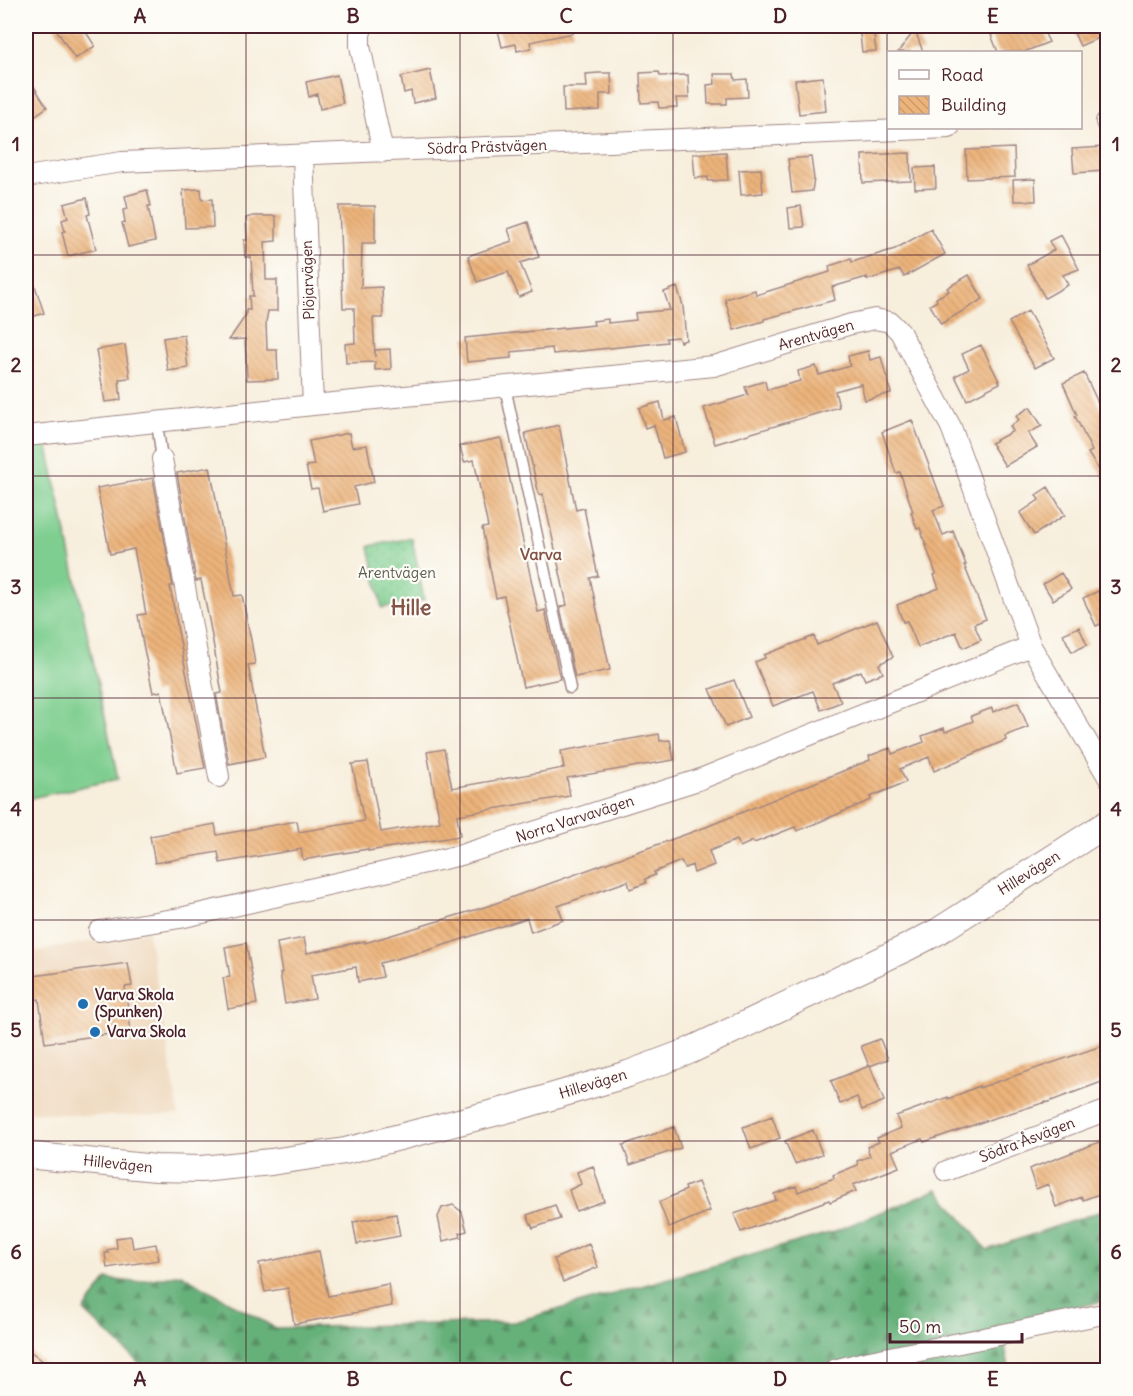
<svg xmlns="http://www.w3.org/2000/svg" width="1133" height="1396" font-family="Delius,sans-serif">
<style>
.built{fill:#eed7bb}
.grass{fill:url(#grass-dots);stroke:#64765d;stroke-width:1.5}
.forest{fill:url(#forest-firs);stroke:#586852;stroke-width:1.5}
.garden{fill:#7ece8f;stroke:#64765d;stroke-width:1.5}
.building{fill:url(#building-back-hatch)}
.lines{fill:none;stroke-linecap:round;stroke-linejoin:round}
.service-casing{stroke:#a08684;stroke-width:13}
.minor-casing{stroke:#a08684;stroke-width:22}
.tertiary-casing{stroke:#a08684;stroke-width:28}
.service{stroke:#fff;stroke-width:10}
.minor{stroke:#fff;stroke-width:20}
.tertiary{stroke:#fff;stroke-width:26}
.grid{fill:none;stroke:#4a1f2b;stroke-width:1.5;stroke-opacity:0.55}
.poi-dot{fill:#1f6fb2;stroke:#fdfcf7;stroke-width:2}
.labels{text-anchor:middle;stroke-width:4.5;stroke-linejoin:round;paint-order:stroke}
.street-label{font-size:15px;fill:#4a1f2b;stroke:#fdfcf7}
.park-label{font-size:15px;fill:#5c5c4e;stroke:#fdfcf7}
.poi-label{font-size:15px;font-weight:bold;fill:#4a1f2b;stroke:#fdfcf7;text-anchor:start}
.neighbourhood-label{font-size:16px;font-weight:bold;fill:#835347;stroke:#fdfcf7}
.district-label{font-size:21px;font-weight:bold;fill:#835347;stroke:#fdfcf7}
.neatline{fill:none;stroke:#4a1f2b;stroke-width:2}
.grid-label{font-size:20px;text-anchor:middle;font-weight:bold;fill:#4a1f2b}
</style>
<defs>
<pattern id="grass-dots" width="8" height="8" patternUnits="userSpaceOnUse" patternTransform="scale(1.5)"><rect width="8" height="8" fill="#7ece8f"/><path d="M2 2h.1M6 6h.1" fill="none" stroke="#6eb07c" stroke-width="1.8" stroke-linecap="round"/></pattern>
<pattern id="forest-firs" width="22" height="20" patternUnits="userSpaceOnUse" patternTransform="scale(1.5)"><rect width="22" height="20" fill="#66b17a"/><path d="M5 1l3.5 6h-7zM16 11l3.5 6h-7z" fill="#568f64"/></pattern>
<pattern id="building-back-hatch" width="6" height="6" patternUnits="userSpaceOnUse" patternTransform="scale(1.5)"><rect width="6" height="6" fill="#ecb47b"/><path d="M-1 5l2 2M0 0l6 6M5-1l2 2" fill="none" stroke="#cc9a6a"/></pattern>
</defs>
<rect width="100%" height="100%" fill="#fdfcf7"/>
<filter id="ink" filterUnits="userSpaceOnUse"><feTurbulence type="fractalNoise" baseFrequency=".0167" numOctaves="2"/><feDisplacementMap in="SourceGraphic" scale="12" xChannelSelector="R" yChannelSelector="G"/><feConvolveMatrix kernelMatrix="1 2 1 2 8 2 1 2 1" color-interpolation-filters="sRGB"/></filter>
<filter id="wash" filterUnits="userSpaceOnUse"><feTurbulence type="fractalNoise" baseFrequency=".008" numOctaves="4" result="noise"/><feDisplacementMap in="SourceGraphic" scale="24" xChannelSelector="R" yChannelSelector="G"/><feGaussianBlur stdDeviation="1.35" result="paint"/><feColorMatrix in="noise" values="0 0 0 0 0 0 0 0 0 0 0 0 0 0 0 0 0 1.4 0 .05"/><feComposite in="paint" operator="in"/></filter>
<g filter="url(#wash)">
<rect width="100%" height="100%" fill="#f7eedc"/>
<!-- built -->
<path class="built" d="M148 931 179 1115 94 1116 26 1112V953Z"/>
<!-- grass -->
<path class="grass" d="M412 538 424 600 382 608 369 546Z"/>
<!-- forest -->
<path class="forest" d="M938 1189 987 1250 1107 1209V1300L1001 1327 1009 1367 1008 1370H146L84 1311 107 1279 135 1282 181 1274 275 1328 514 1322 833 1232Z"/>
<!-- garden -->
<path class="garden" d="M47 443 118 779 26 799V447Z"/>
<g id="blocks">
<!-- building -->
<path class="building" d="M54 26H82L95 46 75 59Z
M497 26H573V33L530 42 531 48 517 51 516 44 502 47Z
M859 26H873L876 51 862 52Z
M1014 26H1041L1049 42 1024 52H998L991 35Z
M1071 26H1107V34L1080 46Z
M915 30 923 52H898Z
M430 70 436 98 413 103 411 91 404 93 401 77Z
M659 72 660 76 688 75 689 98H676L677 107 659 108 658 102 641 103 640 73Z
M599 73H611L612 94H600V110L564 112 563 87H587L586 74Z
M26 74 47 107 26 122Z
M714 74H734L735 80 747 79 748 97 727 98V104H708L707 85 715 84Z
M337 75 343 103 320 109 317 94 309 97 306 82Z
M823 77 826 111 799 114 795 80Z
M1104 147 1105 171 1074 173 1072 149Z
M1014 148 1015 177 967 179 966 150Z
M726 152 728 180 708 181V177L695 178 693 154Z
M910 153 911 181 863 183 862 155Z
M811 157 814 179 812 191 792 193 788 159Z
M935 167 936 188 915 189 914 168Z
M761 169 763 193 741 195 739 170Z
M1035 179 1036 201H1014L1013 180Z
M201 189 202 200 212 199 213 227 185 228 183 190Z
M147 190 151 206H148L155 241 128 247 122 223 125 222 123 210 128 209 125 196Z
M87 198 90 214 87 215 96 249 68 256 62 232 65 231 62 220 68 218 64 204Z
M339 206H375V243H362L361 288 382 287 383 318H373L375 357V350L390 349 391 369 375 370V362L346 363 345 344 355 343 354 308H343Z
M801 206 804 227 790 228 788 208Z
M253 216H276V241L265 242 266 280H277V311H268L266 322 267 350H277L278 379 247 380 245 339 229 340 246 315V310H250L249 296H253L251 257H245L244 240H247L246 218Z
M528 222 539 257 520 263 532 292 519 297 508 272 477 282 468 256 512 241 508 229Z
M931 229 945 254 904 277 900 270 867 280V277L832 287 835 300 764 319V321L734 330 725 299 755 290 756 295 830 272 829 266 851 259 852 262 895 249Z
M1061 235 1079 269 1063 275 1068 285 1045 298 1027 265 1054 250 1049 241Z
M26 265H28L44 313 26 319Z
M969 275 983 299 941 324 930 305 937 301 936 298 949 291 947 288Z
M677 287 683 306 686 340 680 342 678 337 666 338 667 342 553 354 552 348 511 352V358L467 362 465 338 594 325 593 321 608 319V323L636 320 635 313 670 310 664 292Z
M1028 311 1054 358 1035 368 1009 322Z
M184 335 188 368 168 371 163 338Z
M125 345 130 378 119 379 121 400 105 402 96 350Z
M981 345 1000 383 967 400 955 376 969 369 962 354Z
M868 351 870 360 881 357 891 393 865 400 861 384 835 391 839 407 715 444 704 408 748 395 745 387 765 381 767 390 800 381 798 371 816 366 819 375 850 366 848 356Z
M1084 373 1102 411 1107 408V483L1088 453 1092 451 1075 416 1077 415 1063 383Z
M660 402 664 420 676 417 685 452 663 458 654 425 645 428 639 408Z
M1030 407 1042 426 1028 433 1037 447 1005 466 991 443 1013 431 1010 426 1019 420 1016 416Z
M912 420 944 506 933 510 943 535 953 531 966 565H964L986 619 974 624 981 640 963 648 956 632 918 647 907 621 903 622 897 605 939 588 934 575 936 574 920 528 917 529 911 512H913L900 472 896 473 882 432Z
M559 425 576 510 584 508 595 562 598 576 590 578 610 670 575 677 560 607 567 605 543 494 539 495 525 433Z
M349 433 352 447 367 445 374 482 354 487 358 504 323 511 318 488 311 489 306 466 314 465 309 441Z
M501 438 538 612 545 610 560 679 523 687 504 596 496 598 482 528 488 527 474 460 464 462 460 446Z
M210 467 234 596 242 595 251 640 255 664 248 665 265 757 229 764 216 694 222 693 210 625 201 580 196 581 177 473Z
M153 478 173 586H170L178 631 205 768 177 773 161 691 153 693 142 639 138 615 146 614 134 549 110 554 97 488Z
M1048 487 1065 515 1034 535 1020 513 1039 500 1036 495Z
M1061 573 1071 589 1053 600 1043 584Z
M1107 587V621L1096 626 1083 598Z
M877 620 893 657 879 664 883 673 865 680 861 671 832 683 841 702 821 710 813 691 773 706 755 662 765 658 764 655 814 636 817 645Z
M1079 627 1087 645 1072 652 1063 634Z
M734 680 749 717 726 727 710 689Z
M1018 702 1028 727 1005 736 1006 740 934 771 929 757 900 769 906 782 870 797 871 800 819 822 797 831 795 827 754 843 753 841 740 847 737 840 709 851 714 865 694 873 692 865 685 868 681 861 654 872 655 875 645 879 646 883 630 889 628 881 558 906 563 920 531 932 527 918 426 951 380 963 383 977 358 982 356 967 311 975 315 999 285 1004 280 973H282L277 943 304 938 307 953 365 941V943L488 906 706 827 870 760 869 756 890 748 892 754 924 742 922 736 944 728 945 732 973 721 971 716 992 708 993 712Z
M659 734 660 741 670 740 674 760 567 778 570 796 457 815 460 836 368 851V849L303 860 301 849 220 863 218 852 155 863 150 836 215 824 217 835 297 821 299 832 364 821 352 764 368 762 381 832 440 822 427 752 444 749 452 788 564 768 561 751Z
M246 943 257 1004 228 1009 223 978 230 977 225 947Z
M128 963 132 986 125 987 131 1031 45 1043 39 999 26 1001V977Z
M880 1039 888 1059 870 1066 884 1101 862 1110 857 1097 840 1104 831 1081 869 1066 861 1046Z
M1104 1045V1047L1107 1046V1080L1046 1103V1102L991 1119 924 1142 922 1139 892 1151 899 1167 853 1185 856 1191 830 1202 829 1200 741 1232 734 1214 776 1200 774 1194 796 1186 798 1192 834 1178 833 1175 858 1165 857 1161 870 1156 867 1147 879 1142 877 1138 901 1128 896 1116 948 1097V1099L979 1086V1088Z
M772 1116 780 1138 751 1149 743 1127Z
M674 1127 681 1148 630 1165 623 1145Z
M813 1130 822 1154 795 1164 785 1141Z
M1107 1139V1191L1083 1200 1082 1197 1056 1207 1048 1184 1036 1189 1029 1169Z
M593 1166 604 1201 576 1211 569 1190 581 1184 577 1172Z
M698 1182 710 1211 669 1228 659 1202 686 1190 685 1187Z
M453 1205 462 1212 467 1231 460 1233 461 1237 443 1241 438 1217 442 1208Z
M555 1205 560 1219 533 1228 527 1215Z
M396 1214 400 1236 357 1244 353 1222Z
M131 1236 133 1248 156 1244 159 1260 107 1268 105 1253H108L107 1250 117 1248 116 1238Z
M589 1244 598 1267 563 1282 554 1259Z
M319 1251 328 1296 388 1284 392 1306 294 1324 288 1288 265 1292 259 1263Z
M26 1348 39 1358 55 1371H26Z"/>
</g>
</g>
<g filter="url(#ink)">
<use href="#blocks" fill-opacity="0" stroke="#a08684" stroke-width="1.5"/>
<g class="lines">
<defs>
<path id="service" d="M505 387 570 688
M157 423 162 459"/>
<path id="minor" d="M363 26 360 34V46L383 152
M1106 122 1108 121
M303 155 313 405
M26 177 122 162 949 128
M26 436 313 405 714 366 851 324 875 319 890 322 900 332 951 427 1031 646 1108 777
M162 459 219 777
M99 931 180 918 461 855 698 780 1031 646
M946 1171 1108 1110
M834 1370 865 1362 1108 1313"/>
<path id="tertiary" d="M26 1155 156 1168 201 1169 271 1162 345 1151 517 1107 628 1074 689 1051 908 947 937 932 1108 823"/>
</defs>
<!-- service casing -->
<use href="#service" class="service-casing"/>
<!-- minor casing -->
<use href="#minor" class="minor-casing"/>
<!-- tertiary casing -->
<use href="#tertiary" class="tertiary-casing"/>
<!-- service -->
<use href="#service" class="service"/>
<!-- minor -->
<use href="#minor" class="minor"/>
<!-- tertiary -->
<use href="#tertiary" class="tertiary"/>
</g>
</g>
<!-- grid -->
<path class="grid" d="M246 26V1370M460 26V1370M673 26V1370M887 26V1370M26 255H1108M26 476H1108M26 698H1108M26 920H1108M26 1141H1108"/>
<!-- markers -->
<g class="poi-dot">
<circle cx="83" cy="1004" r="6"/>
<circle cx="95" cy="1032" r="6"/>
</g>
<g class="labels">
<!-- street labels -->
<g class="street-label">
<text transform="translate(487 147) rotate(-2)" y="5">Södra Prästvägen</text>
<text transform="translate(308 280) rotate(-92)" y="5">Plöjarvägen</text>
<text transform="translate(816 335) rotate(-16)" y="5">Arentvägen</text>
<text transform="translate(575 819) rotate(-18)" y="5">Norra Varvavägen</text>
<text transform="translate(1029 873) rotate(-32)" y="5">Hillevägen</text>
<text transform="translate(593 1084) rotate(-17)" y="5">Hillevägen</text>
<text transform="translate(1027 1140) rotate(-21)" y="5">Södra Åsvägen</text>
<text transform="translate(118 1164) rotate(6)" y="5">Hillevägen</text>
</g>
<!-- park labels -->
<g class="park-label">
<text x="397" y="578">Arentvägen</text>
</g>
<!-- poi labels -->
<g class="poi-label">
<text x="95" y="1000">Varva Skola<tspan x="95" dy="17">(Spunken)</tspan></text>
<text x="107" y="1037">Varva Skola</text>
</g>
<!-- neighbourhood labels -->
<g class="neighbourhood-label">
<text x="541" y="560">Varva</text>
</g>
<!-- district labels -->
<g class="district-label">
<text x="411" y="615">Hille</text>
</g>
</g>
<!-- margin -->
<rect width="1133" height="1396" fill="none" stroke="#fdfcf7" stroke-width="66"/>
<!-- legend -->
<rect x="887" y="51" width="195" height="78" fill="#fdfcf7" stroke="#b5a4a5" stroke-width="1.5"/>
<rect x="899" y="70" width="30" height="9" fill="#ffffff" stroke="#b5a4a5" stroke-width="1.5"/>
<text x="941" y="81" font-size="18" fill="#4a1f2b">Road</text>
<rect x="899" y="96" width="30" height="18" fill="url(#building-back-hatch)" stroke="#b5a4a5" stroke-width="1.5"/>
<text x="941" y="111" font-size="18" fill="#4a1f2b">Building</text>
<!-- scale -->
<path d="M890 1333v9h132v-9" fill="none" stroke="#4a1f2b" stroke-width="3"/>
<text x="899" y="1333" font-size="18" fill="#4a1f2b" stroke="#fdfcf7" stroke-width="4.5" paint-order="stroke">50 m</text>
<rect x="33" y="33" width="1067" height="1330" class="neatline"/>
<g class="grid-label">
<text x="140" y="23">A</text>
<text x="353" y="23">B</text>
<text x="566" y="23">C</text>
<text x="780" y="23">D</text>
<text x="993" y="23">E</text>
<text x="16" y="151">1</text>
<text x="1116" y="151">1</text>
<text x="16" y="372">2</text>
<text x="1116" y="372">2</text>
<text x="16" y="594">3</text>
<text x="1116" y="594">3</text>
<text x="16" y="816">4</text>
<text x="1116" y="816">4</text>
<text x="16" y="1037">5</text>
<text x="1116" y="1037">5</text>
<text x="16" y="1259">6</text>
<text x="1116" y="1259">6</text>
<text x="140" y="1386">A</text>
<text x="353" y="1386">B</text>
<text x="566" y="1386">C</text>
<text x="780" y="1386">D</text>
<text x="993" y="1386">E</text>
</g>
</svg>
